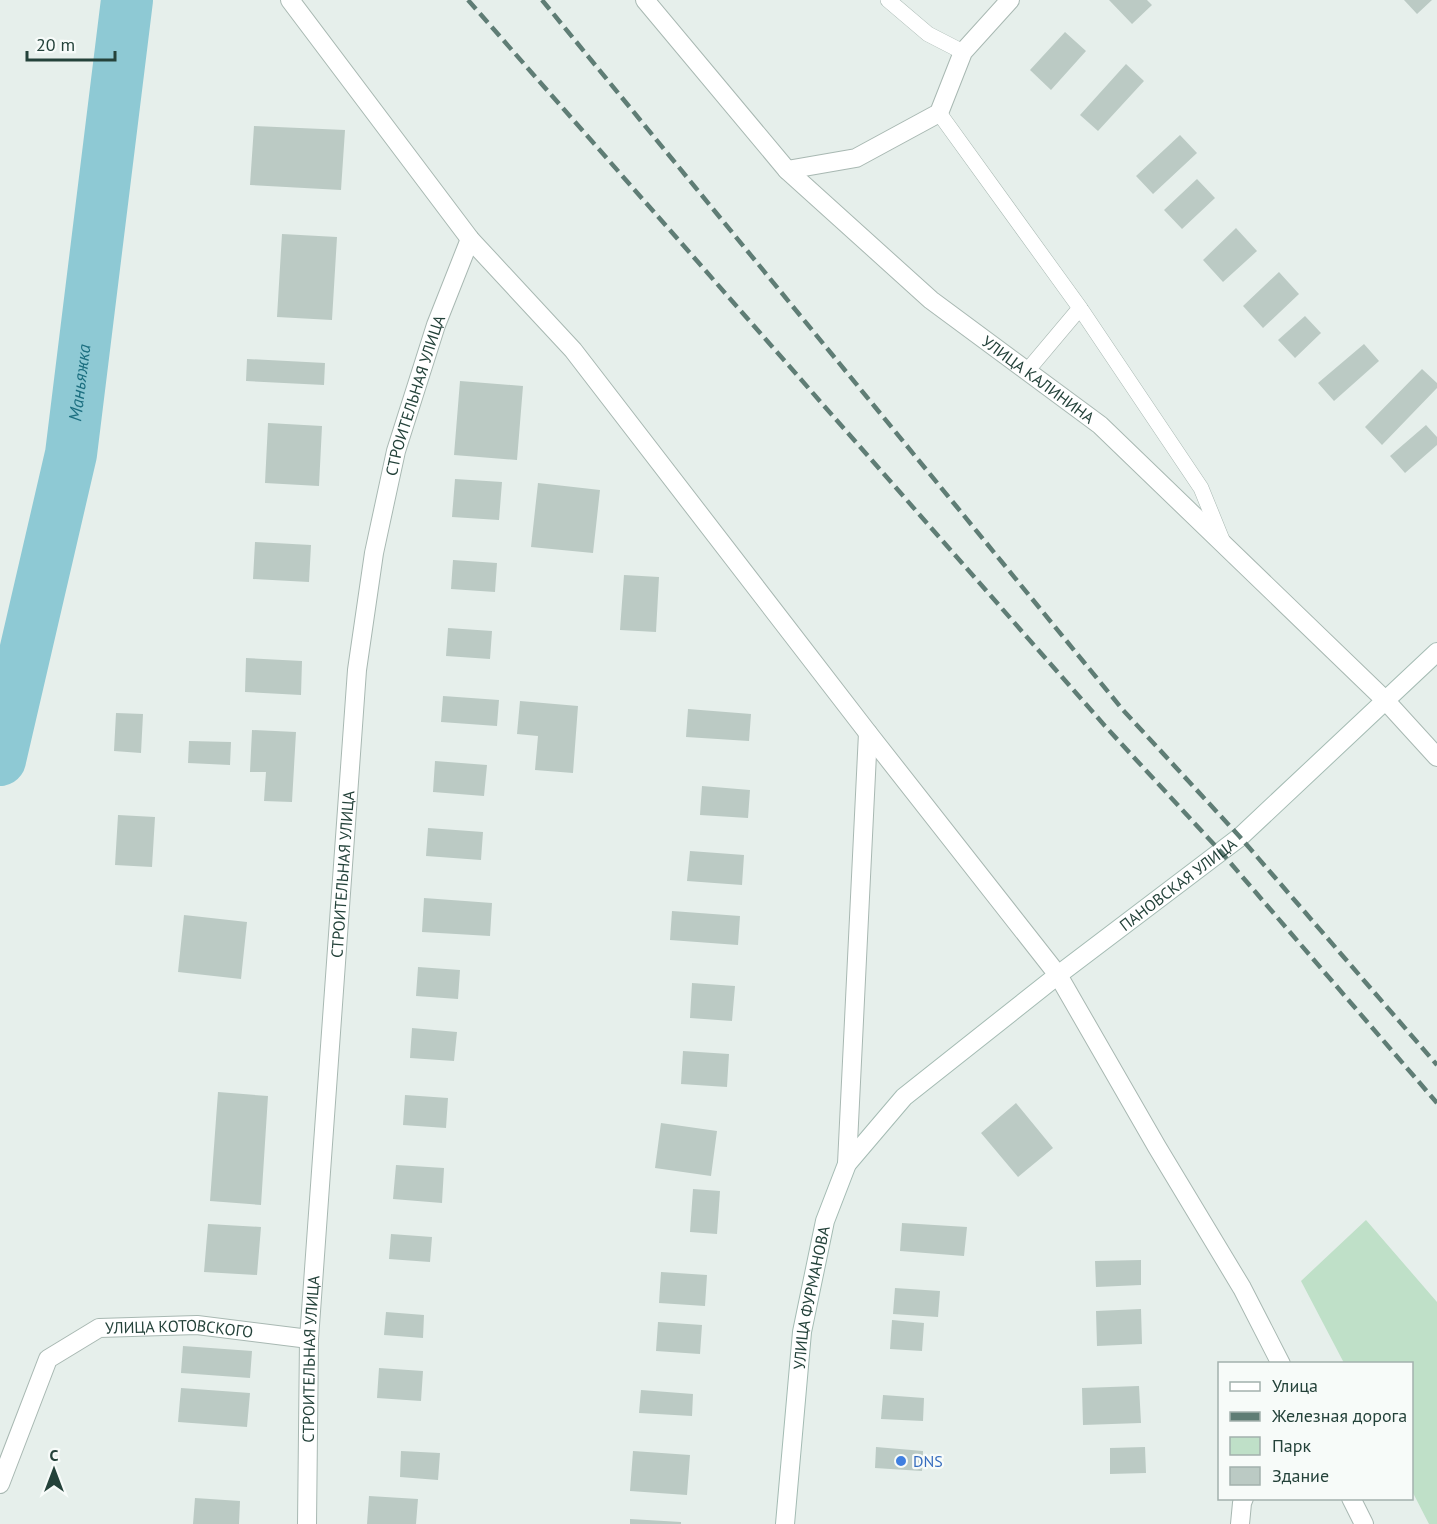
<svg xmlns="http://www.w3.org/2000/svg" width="1437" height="1524" font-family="'PT Sans',sans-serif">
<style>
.green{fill:#bfe0c8}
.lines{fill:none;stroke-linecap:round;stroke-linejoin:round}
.river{stroke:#8ec9d4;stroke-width:52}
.building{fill:#bbcac4}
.service-casing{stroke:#a8b8b2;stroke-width:16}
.minor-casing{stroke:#a8b8b2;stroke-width:20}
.secondary-casing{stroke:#a4bbb3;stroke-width:20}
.service{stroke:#fff;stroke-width:15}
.minor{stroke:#fff;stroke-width:18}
.secondary{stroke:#fff;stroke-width:18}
.rail{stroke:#5f7d75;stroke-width:4.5;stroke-dasharray:12 6;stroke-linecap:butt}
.shop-dot{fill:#3f7fe0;stroke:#f7fbf9;stroke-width:2}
.labels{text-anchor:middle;stroke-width:4.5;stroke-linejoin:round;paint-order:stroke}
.street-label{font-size:16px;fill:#24423a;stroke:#f7fbf9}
.shop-label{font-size:16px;fill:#366cbe;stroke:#f7fbf9;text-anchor:start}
.water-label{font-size:18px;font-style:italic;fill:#1c6f80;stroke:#f7fbf9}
</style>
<rect width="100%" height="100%" fill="#e6efeb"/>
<!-- green -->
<path class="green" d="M1366 1220 1437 1302V1524H1429L1412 1491V1364L1344 1363 1301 1281Z"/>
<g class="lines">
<!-- river -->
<path class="river" id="s1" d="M0 760 71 454 127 0"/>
</g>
<!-- building -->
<path class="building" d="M1109 0H1147L1152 5 1132 24Z
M1404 0H1432L1417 14Z
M1065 32 1086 51 1051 90 1030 70Z
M1126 64 1144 81 1098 131 1080 115Z
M254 126 345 130 341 190 250 185Z
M1180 135 1197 153 1153 194 1136 176Z
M1197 179 1215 198 1182 229 1164 210Z
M1236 228 1257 251 1223 282 1203 260Z
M282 234 337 237 332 320 277 317Z
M1279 272 1299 294 1263 328 1243 306Z
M1305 316 1321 333 1295 358 1278 340Z
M1364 344 1379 361 1334 401 1318 383Z
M247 359 325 363 324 385 246 381Z
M1422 369 1437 383V388L1382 445 1365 427Z
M460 381 523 386 517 460 454 455Z
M268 423 322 426 319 486 265 483Z
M1426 425 1437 437V445L1405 473 1390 456Z
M455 479 502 482 499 520 452 517Z
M538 483 600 490 593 553 531 547Z
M255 542 311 545 309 582 253 579Z
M453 560 497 563 495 592 451 589Z
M624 575 659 577 656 632 620 630Z
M448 628 492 631 490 659 446 656Z
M246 658 302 661 301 695 245 692Z
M443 696 499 700 497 726 441 722Z
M520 701 578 706 573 773 535 770 538 736 517 734Z
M688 709 751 714 749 741 686 737Z
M116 713 143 714 141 753 114 751Z
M252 730 296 732 292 802 264 801 266 772H250Z
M189 741 231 742 230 765 188 763Z
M435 761 487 765 484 796 433 792Z
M702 786 750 790 748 818 700 815Z
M118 815 155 817 152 867 115 865Z
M428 828 483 832 481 860 426 856Z
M690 851 744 855 742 885 687 881Z
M424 898 492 903 490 936 422 932Z
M672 911 740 916 738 945 670 940Z
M184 915 247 922 241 979 178 972Z
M418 967 460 970 458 999 416 996Z
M692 983 735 986 732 1021 690 1018Z
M412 1028 457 1032 454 1061 410 1058Z
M683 1051 729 1054 727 1087 681 1084Z
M218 1092 268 1096 261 1205 210 1201Z
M405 1095 448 1098 446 1128 403 1125Z
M1016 1103 1053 1148 1018 1177 981 1133Z
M661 1123 717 1131 711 1176 655 1168Z
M396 1165 444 1168 442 1203 393 1199Z
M693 1189 720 1191 717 1234 690 1232Z
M902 1223 967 1227 964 1256 900 1251Z
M208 1224 261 1227 257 1275 204 1272Z
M391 1234 432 1237 430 1262 389 1259Z
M1141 1260V1285L1096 1287 1095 1261Z
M661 1272 707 1275 705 1306 659 1303Z
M895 1288 940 1291 938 1317 893 1314Z
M1141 1309 1142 1344 1097 1346 1096 1311Z
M386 1312 424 1315 423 1338 384 1335Z
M892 1320 924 1323 922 1351 890 1349Z
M658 1322 702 1325 700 1354 656 1351Z
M183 1346 252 1351 250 1378 181 1373Z
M379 1368 423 1371 421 1401 377 1398Z
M1139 1386 1141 1423 1083 1425 1082 1388Z
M181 1388 250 1393 247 1427 178 1422Z
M641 1390 693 1394 692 1416 639 1413Z
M883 1395 924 1398 923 1421 881 1419Z
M876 1447 923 1451 922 1471 875 1468Z
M1145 1447 1146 1473 1110 1474V1448Z
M401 1451 440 1453 438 1480 400 1477Z
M633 1451 690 1455 687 1495 630 1491Z
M369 1496 418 1499 416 1524H367Z
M195 1498 240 1501 239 1524H193Z
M630 1519 681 1522V1524H630Z"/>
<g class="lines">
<defs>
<path id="service" d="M888 0 928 34 963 52
M939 113 1080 308 1201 488 1223 542
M1027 371 1080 308"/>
<g id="minor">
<path d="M290 0 470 239 573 350 868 733 1058 975 1157 1147 1242 1288 1281 1364"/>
<path id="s2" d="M645 0 787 170 931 300 1100 425 1385 700 1437 757"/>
<path d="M787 170 856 158 939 113 963 52 1010 0"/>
<path d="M847 1164 868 733"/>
<path id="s3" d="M0 1484 48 1359 99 1328 197 1325 309 1339"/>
<path d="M1351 1498 1364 1524"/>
<path id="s4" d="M307 1524 309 1339 357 670 374 553 396 451 436 325 470 239"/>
<path d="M1240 1524 1242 1503 1244 1498"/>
</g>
<g id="secondary">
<path id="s5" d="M785 1524 802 1332 825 1221 847 1164 904 1097 1058 975 1240 837 1437 652"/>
</g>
</defs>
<!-- service casing -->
<use href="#service" class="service-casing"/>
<!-- minor casing -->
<use href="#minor" class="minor-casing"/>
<!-- secondary casing -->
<use href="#secondary" class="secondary-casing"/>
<!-- service -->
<use href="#service" class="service"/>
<!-- minor -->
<use href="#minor" class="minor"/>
<!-- secondary -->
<use href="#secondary" class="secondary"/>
<!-- rail -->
<path class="rail" d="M468 0 1105 726 1221 852 1437 1103
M542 0 1123 710 1240 837 1437 1065"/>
</g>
<!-- markers -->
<circle class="shop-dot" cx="901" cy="1461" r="6"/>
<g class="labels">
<!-- street labels -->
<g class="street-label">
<text dy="6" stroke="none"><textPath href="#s2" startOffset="549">УЛИЦА КАЛИНИНА</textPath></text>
<text dy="6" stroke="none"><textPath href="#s4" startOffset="1137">СТРОИТЕЛЬНАЯ УЛИЦА</textPath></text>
<text dy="6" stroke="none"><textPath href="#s4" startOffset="651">СТРОИТЕЛЬНАЯ УЛИЦА</textPath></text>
<text dy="6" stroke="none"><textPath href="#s5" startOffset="802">ПАНОВСКАЯ УЛИЦА</textPath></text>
<text dy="6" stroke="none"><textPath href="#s5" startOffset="228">УЛИЦА ФУРМАНОВА</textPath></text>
<text dy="6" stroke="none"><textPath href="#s3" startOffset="274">УЛИЦА КОТОВСКОГО</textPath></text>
<text dy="6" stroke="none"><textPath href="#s4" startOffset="165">СТРОИТЕЛЬНАЯ УЛИЦА</textPath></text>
</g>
<!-- shop labels -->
<g class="shop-label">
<text x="913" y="1467">DNS</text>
</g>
<!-- water labels -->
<g class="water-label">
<text dy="6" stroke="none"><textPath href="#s1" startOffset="386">Маньяжка</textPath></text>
</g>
</g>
<!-- legend -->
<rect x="1218" y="1362" width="195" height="138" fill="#f7fbf9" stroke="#a3b1ad" stroke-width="1.5"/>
<rect x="1230" y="1382" width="30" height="9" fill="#ffffff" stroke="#a3b1ad" stroke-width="1.5"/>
<text x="1272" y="1392" font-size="18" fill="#24423a">Улица</text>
<rect x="1230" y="1412" width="30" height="9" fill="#5f7d75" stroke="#a3b1ad" stroke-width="1.5"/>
<text x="1272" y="1422" font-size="18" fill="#24423a">Железная дорога</text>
<rect x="1230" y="1437" width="30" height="18" fill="#bfe0c8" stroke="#a3b1ad" stroke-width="1.5"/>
<text x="1272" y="1452" font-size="18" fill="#24423a">Парк</text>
<rect x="1230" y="1467" width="30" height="18" fill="#bbcac4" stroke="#a3b1ad" stroke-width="1.5"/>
<text x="1272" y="1482" font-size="18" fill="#24423a">Здание</text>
<!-- north arrow -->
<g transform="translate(54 1470)" stroke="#f7fbf9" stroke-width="4.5" paint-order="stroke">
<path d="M0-4.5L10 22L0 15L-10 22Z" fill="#24423a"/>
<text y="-9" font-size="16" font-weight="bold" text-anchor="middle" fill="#24423a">С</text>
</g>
<!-- scale -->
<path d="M27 51v9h88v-9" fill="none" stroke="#24423a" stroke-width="3"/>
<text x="36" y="51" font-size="18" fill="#24423a" stroke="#f7fbf9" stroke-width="4.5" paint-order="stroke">20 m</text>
</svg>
